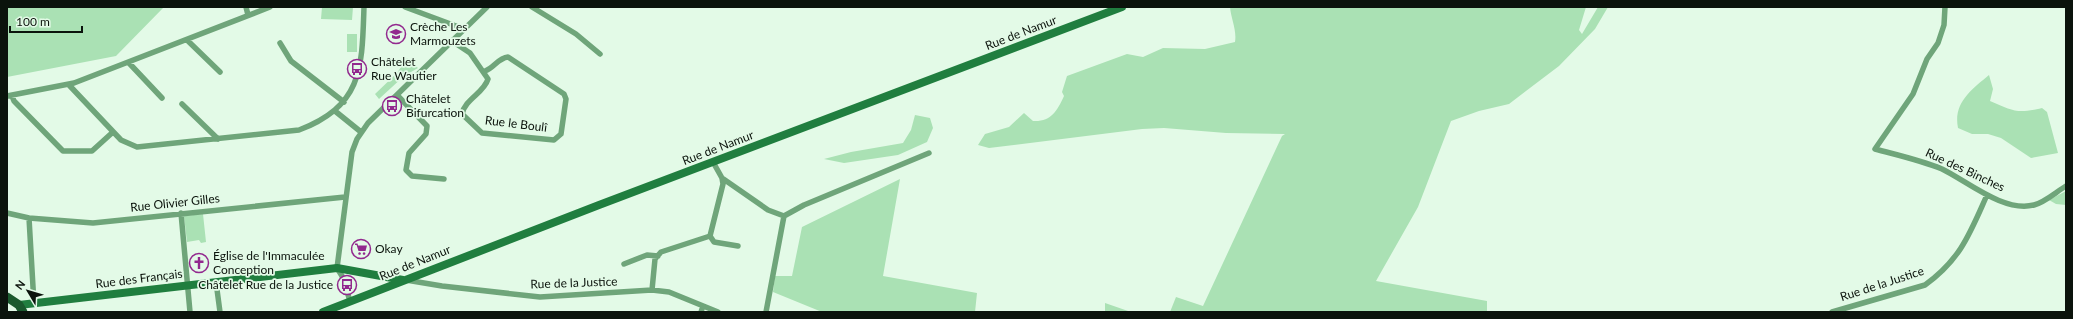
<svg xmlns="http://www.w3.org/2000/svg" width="2073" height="319" font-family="Lato,sans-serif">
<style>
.green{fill:#aae1b4}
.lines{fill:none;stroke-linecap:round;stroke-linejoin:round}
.minor{stroke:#6fa57a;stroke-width:5.5}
.secondary{stroke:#207e3f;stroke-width:8}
.primary{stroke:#1a592d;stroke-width:9}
.labels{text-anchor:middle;stroke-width:3.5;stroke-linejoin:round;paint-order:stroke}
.poi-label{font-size:12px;fill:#0b130c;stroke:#e3fae7;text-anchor:start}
.street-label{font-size:12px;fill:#0b130c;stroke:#e3fae7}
</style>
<rect width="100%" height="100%" fill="#e3fae7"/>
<!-- green -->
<path class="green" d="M7 7H164L116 56 7 77Z
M322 7H353L352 20 321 19Z
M1230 7H1586L1579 30 1582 34 1598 7H1608L1595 29 1559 66 1509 104 1479 111 1451 121 1418 207 1376 281 1487 301V312H1170L1176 297 1203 306 1282 136 1285 134 1226 133 1164 128 1142 129 989 148 978 145 985 134 1009 127 1024 113 1033 121C1051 122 1057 111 1064 96L1062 92 1067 76 1127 54 1143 57 1163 48 1205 49 1235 42C1237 30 1231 19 1230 7Z
M347 34H357V52H347Z
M407 58 418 68 404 76 379 99 375 94 397 73Z
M1989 75 1993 89 1990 101C2013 111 2017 114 2042 108L2047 112 2058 153 2031 158 2001 138 1988 134H1972L1958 128C1953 103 1971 90 1989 75Z
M915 115 930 118 933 128 927 142 898 155 844 163 824 159 851 152 903 143 911 130Z
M900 179 883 276 977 293 975 312H822L773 292 775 276H792L802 227Z
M2066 191V205L2056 204 2049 200Z
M203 214 206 242 201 243 199 240 187 242 184 216Z
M1105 303 1131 312H1105Z"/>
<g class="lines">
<!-- minor -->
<path class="minor" d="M246 7 248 15
M405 7 464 29
M532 7 576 34 600 54
M1945 7 1944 25 1938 43 1927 59 1913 94 1875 149C1897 155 1920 160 1942 169 1967 181 2004 213 2034 205 2045 202 2056 192 2066 186
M187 40 220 72
M452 41 470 53 488 79C484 93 465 99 462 114L482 133 554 140 561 134 566 99 564 94 508 57C498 58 494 68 485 71
M280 43 291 61 344 102
M129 63 162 98
M69 85 121 140 137 147 299 130C363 106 362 67 364 7
M397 95 427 126 426 134 409 153 406 170 412 176 444 179
M7 96 74 83 270 7
M12 96 14 101 63 151H92L113 132
M182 104 218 139
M335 111 361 132
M722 178 768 210 784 216
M7 213 29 218 93 223 345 197
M181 213 190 312
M784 216 804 205 929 153
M29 218 34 304
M710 236 714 242 738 246
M624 264 647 255 658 256
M406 280 442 286 540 297 652 290 669 292 718 312
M216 282 220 312
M652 290 655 259 661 252 710 236 723 184 722 178 713 162
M350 301 342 276 337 268 352 152 357 139 368 123 487 7
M701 312 703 306
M766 312 784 216
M1832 312 1925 285C1961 259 1970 233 1987 195"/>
<!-- secondary -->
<path class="secondary" d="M19 305 337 268 403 280
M323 312 599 205 1122 7"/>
<!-- primary -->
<path class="primary" d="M7 297 19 305 23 312"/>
</g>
<!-- icons -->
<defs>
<symbol id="school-ring" viewBox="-11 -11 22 22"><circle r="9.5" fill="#e3fae7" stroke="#92298e" stroke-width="1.5"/><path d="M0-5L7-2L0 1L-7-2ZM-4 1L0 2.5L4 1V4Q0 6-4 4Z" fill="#92298e"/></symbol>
<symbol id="bus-ring" viewBox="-11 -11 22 22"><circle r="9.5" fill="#e3fae7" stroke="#92298e" stroke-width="1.5"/><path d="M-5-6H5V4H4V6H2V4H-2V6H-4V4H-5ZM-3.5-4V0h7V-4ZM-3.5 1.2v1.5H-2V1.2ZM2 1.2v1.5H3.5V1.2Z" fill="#92298e"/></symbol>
<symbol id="supermarket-ring" viewBox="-11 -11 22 22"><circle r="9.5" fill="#e3fae7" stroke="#92298e" stroke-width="1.5"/><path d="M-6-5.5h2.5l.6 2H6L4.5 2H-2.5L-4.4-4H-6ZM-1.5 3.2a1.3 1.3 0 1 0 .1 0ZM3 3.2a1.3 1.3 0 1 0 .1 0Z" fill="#92298e"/></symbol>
<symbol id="church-ring" viewBox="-11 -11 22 22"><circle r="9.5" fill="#e3fae7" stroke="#92298e" stroke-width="1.5"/><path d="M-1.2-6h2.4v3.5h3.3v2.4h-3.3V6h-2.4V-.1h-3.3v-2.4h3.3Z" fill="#92298e"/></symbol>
</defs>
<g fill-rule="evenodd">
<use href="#school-ring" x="385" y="23" width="22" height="22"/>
<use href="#bus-ring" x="346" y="58" width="22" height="22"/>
<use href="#bus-ring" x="381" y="95" width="22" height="22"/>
<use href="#supermarket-ring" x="350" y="238" width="22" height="22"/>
<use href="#church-ring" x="188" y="252" width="22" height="22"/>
<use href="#bus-ring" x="336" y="274" width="22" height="22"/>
</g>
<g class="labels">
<!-- poi labels -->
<g class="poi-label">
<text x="410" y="31">Crèche Les<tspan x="410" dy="14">Marmouzets</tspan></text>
<text x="371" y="66">Châtelet<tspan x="371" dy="14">Rue Wautier</tspan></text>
<text x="406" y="103">Châtelet<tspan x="406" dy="14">Bifurcation</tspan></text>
<text x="375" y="253">Okay</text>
<text x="213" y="260">Église de l'Immaculée<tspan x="213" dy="14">Conception</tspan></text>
<text x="333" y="289" text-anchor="end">Châtelet Rue de la Justice</text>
</g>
<!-- street labels -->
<g class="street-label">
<text transform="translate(1021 33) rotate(-21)" y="4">Rue de Namur</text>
<text transform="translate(516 124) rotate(7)" y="4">Rue le Boulî</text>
<text transform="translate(718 148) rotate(-21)" y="4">Rue de Namur</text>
<text transform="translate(1965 170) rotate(25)" y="4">Rue des Binches</text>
<text transform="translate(175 203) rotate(-6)" y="4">Rue Olivier Gilles</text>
<text transform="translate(415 263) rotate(-22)" y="4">Rue de Namur</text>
<text transform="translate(139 279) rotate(-7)" y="4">Rue des Français</text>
<text transform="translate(574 283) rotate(-2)" y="4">Rue de la Justice</text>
<text transform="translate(1882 284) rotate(-18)" y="4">Rue de la Justice</text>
</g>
</g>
<!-- border -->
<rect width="2073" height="319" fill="none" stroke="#0b130c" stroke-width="16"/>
<!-- north arrow -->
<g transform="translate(28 291) rotate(308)" stroke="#e3fae7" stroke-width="3" paint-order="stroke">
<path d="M0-3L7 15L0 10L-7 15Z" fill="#0b130c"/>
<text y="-6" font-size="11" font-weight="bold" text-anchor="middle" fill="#0b130c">N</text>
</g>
<!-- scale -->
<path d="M10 26v6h72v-6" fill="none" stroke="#0b130c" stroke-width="2"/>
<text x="16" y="26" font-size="12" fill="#0b130c" stroke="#e3fae7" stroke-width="3" paint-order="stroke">100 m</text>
</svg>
